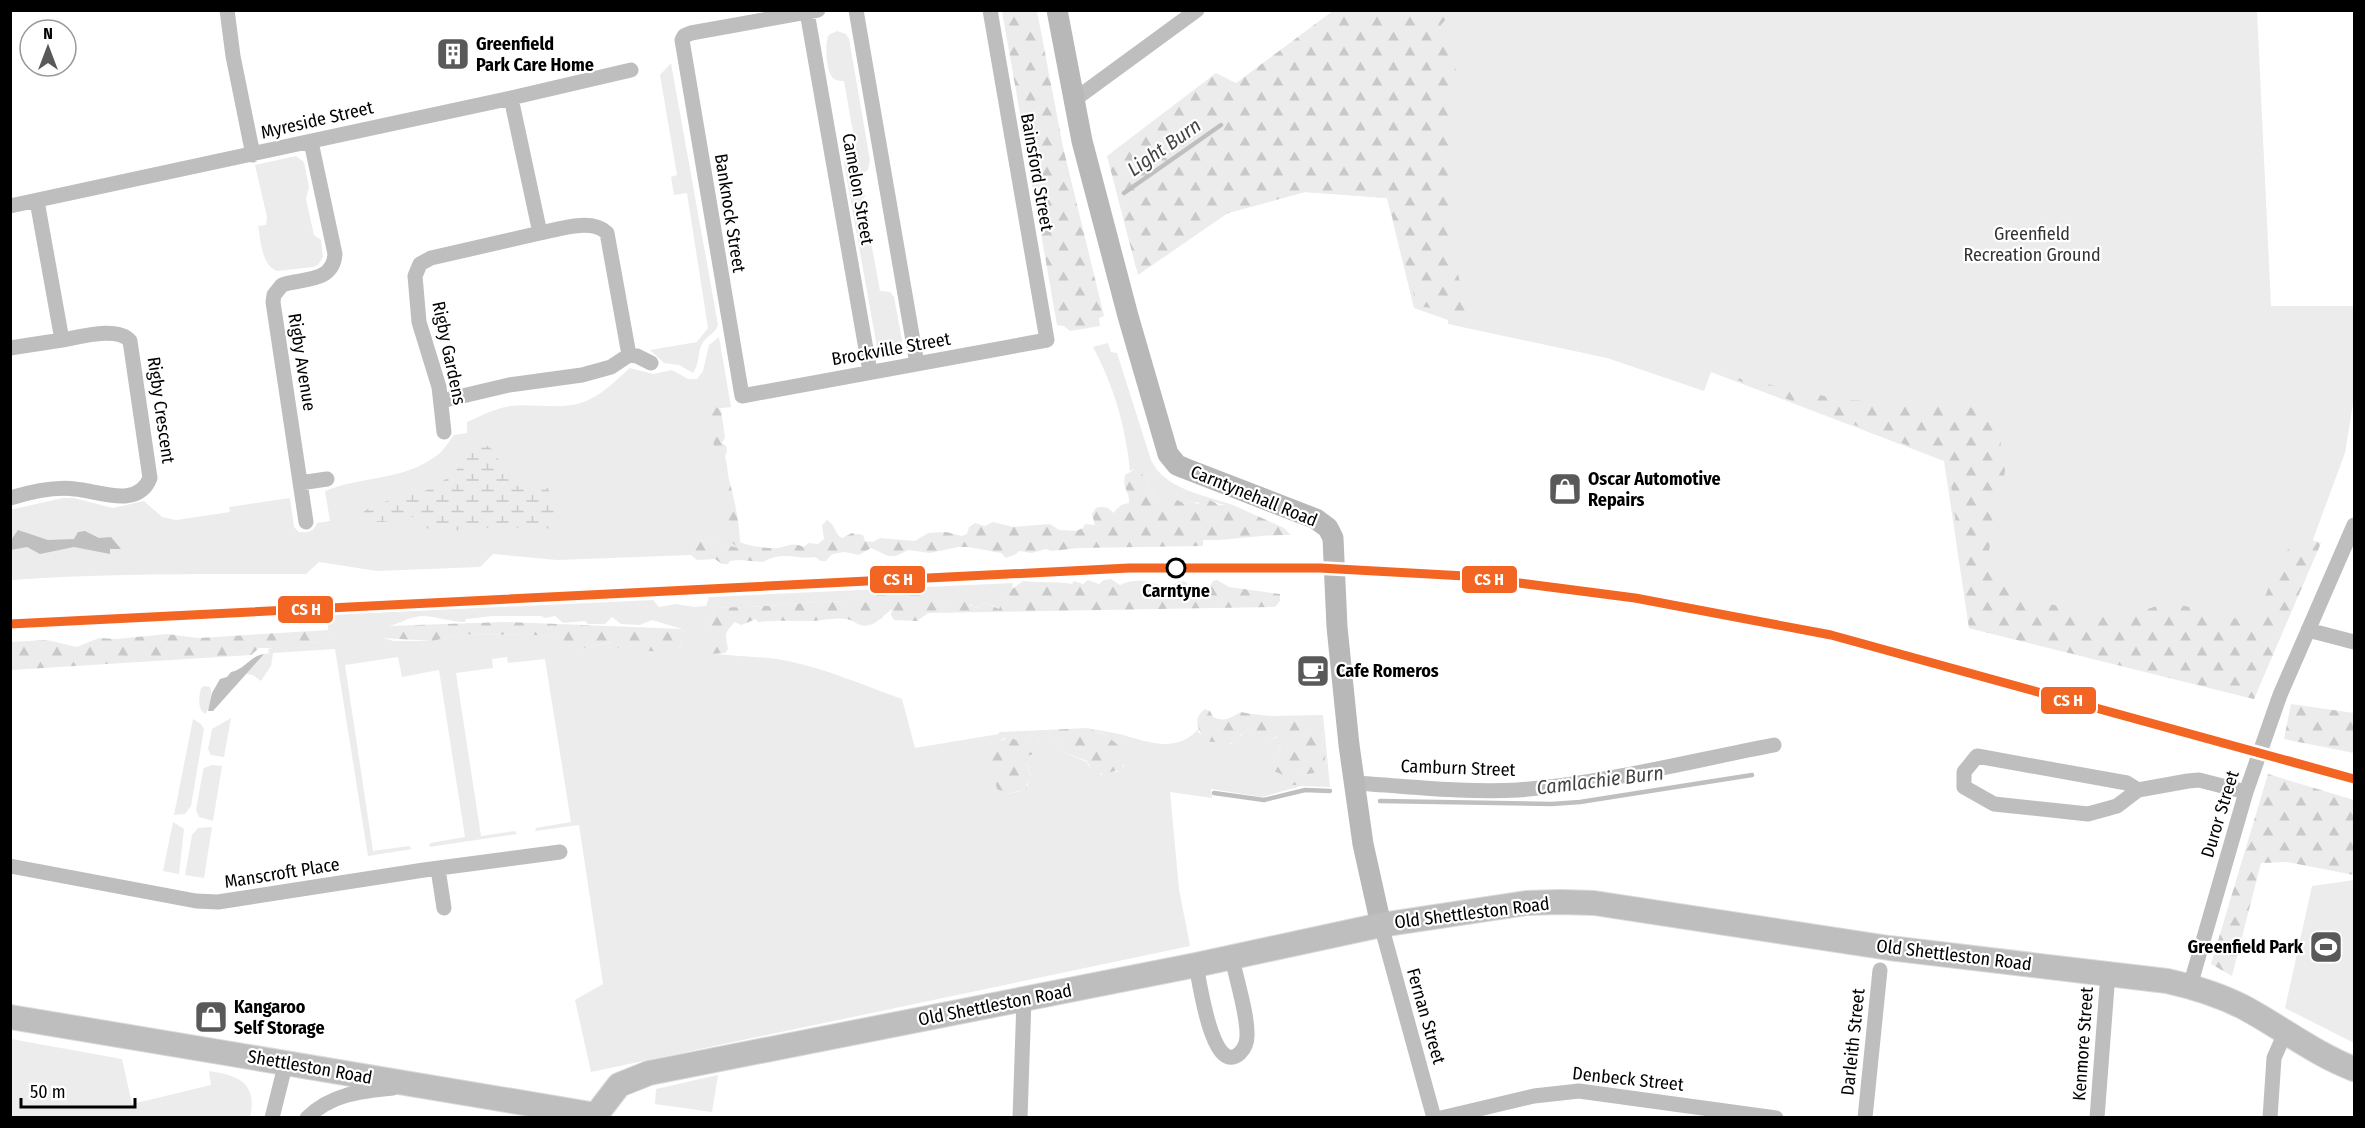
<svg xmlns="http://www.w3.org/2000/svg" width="2365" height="1128" font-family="'Fira Sans Condensed',sans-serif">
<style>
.green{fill:#ececec;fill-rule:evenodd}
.forest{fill:url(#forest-firs)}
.wetland{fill:url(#wetland-marsh)}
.water{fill:#bfbfbf}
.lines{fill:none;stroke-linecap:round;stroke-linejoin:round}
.stream{stroke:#bfbfbf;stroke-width:4.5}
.primary-casing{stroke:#dbdbdb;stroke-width:26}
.street{stroke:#bebebe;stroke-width:15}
.secondary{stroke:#b8b8b8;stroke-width:21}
.primary{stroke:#bebebe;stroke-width:24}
.rail-1-casing{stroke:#fff;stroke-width:14}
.rail-1{stroke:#f26522;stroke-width:9}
.stop-dot{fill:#fff;stroke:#000;stroke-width:3}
.labels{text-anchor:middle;stroke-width:4.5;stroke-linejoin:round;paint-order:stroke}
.poi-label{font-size:18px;font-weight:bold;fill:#000;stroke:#fff;text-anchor:start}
.street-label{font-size:18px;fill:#000;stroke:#fff}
.park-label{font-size:18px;fill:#333;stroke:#fff}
.stop-label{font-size:18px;font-weight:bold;fill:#000;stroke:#fff}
.water-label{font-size:20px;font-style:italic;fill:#444;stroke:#fff}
.line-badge{stroke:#fff;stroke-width:2}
.badge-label{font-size:16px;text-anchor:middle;font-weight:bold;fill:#fff}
</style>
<defs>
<pattern id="forest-firs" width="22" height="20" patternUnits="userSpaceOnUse" patternTransform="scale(1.5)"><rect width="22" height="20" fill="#ececec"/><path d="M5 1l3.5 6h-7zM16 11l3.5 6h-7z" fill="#c9c9c9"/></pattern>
<pattern id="wetland-marsh" width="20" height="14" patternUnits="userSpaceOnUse" patternTransform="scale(1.5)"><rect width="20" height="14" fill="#ececec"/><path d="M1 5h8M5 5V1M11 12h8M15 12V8" fill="none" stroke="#c9c9c9"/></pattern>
</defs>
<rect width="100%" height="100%" fill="#fff"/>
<!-- green -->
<path class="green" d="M1380 11H2257L2271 306H2354V397L2345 453 2254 699 1969 628 1944 461 1711 372 1704 391 1607 358 1448 324V320L1414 308 1387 198 1305 192 1228 213 1136 267 1118 198Z
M837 31 846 34 849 39 870 160 868 170 859 175 863 195 866 196 863 198 880 291 890 292 894 297 902 340 901 350 892 357 881 354 877 347 844 163 848 153 856 149 844 81C841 81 838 81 834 79 826 74 824 42 829 35Z
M671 63 718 325C715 334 706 336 702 344 697 353 700 364 693 373L679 365 664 363 650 350 697 342 708 328 687 193 674 195 671 177 677 175 660 75Z
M296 156 304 162 309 187 306 199 314 235 321 240 323 257 318 265 313 267 277 271C261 265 261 240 258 226L266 225 267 217 255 165Z
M719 337 731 407 714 409 740 549 701 540 691 555 557 560 493 554 480 567 377 571 319 562 306 574C207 574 109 573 11 580L10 510 14 509 63 498H74L113 508 144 501 162 517 176 520 230 512 229 507 290 498 294 527 299 532C307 533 314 532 317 523L330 521 325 491C361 476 403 481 436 456 444 451 448 442 454 435L467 433V422C481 416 495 408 511 406 534 403 558 410 581 403 600 397 615 381 630 368L653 374 672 370 688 379H697L703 371 709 345Z
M1108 343 1111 352 1117 353 1151 460C1165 490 1205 495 1233 505 1225 506 1222 504 1214 502 1205 500 1198 505 1190 501L1185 504 1161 498 1158 499 1144 476 1133 469 1130 471C1126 428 1114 386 1093 347Z
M1013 583 1012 590 1008 592 1000 609 984 602 979 608 973 607 971 604H948L943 600 929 599 927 596 897 601 870 600 866 602 854 598 848 601C803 601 760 609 716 607L711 618 710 653C736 657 762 656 788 661 827 669 865 686 902 699L915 748 999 734V732L1046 730 1059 742 1063 752 1087 762 1089 766 1101 775 1105 772H1117L1124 766C1118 742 1110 735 1087 728 1098 730 1109 732 1119 734 1146 741 1177 755 1199 728L1198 732 1210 741H1223L1232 744 1246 730 1271 740C1279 735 1297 732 1306 734L1301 742 1279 749 1277 758 1273 762H1268C1279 773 1286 776 1301 777L1303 775 1311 774 1325 752 1321 748 1323 742 1322 728 1310 720 1298 721 1270 716 1323 715 1330 787 1301 786 1262 797 1211 789 1212 798 1170 792 1179 889 1190 946 591 1072 575 1000 603 984 579 825 535 831 536 828 571 822 545 659 508 663 507 657 492 659 493 668 456 673 481 836 515 831 517 834 429 847 430 843 465 837 439 670 402 677 398 657 345 665 373 851 409 846 412 849 368 856 335 649 273 653 271 666 261 681 253 675 246 674 264 654 269 653 268 649 306 641 319 643 332 637 328 630V615L653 600 659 607 676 604 694 607 706 606 709 597ZM493 616H541L545 618 555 616 563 623 585 621 588 624H605L612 617 621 624 640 625 652 620 682 629 684 632 680 647 612 642 581 649 558 643 552 637 539 635 455 634 434 641H394L383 638 388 632V626C399 624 409 617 421 616 437 616 449 622 465 622L466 619ZM1033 735 1038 737 1039 743 1032 756H1027L1026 761 1031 776 1027 779 1028 786 1021 791 1007 794 1000 741 1004 738 1018 742Z
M204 686 210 687C213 695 210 708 205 714 197 708 199 697 201 688Z
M231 718 224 757 211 755 208 749 212 729Z
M193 719 201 724 204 729 191 806 185 814 174 815Z
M212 765 222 766 213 821 199 817 196 810 203 771 204 768Z
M173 822 184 829 179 874 163 871Z
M212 827 204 878 185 875 192 835 198 828Z
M2354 880V1043L2285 1008 2312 886Z
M11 1039 122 1059 132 1104 211 1085 209 1071C238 1075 258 1083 250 1117H11Z
M718 1075 712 1112 655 1104 656 1089Z"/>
<!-- forest -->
<path class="forest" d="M1334 10 1453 11 1441 25 1456 57 1451 243 1462 292 1482 315 1417 306 1387 198 1305 192 1228 213 1138 275 1107 156 1216 73 1236 83Z
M1002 11H1037L1063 147 1104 316 1099 318 1100 326 1070 331 1064 326 1057 325Z
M1727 376 1844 400 1965 403 1998 427 2005 471 1989 550 2018 596 2114 620 2169 602 2254 623 2283 553 2306 538 2321 543 2254 699 1969 628 1948 461Z
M711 404 721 410 725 437 722 443 726 446 727 451 725 457C728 465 727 472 729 480 735 501 739 521 740 542 748 546 770 549 779 548 788 546 794 542 803 547L809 543 818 544 824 539 822 525 827 520C836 525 834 534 842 538L852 533 863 535 865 541 873 542 880 538 915 541 928 533 946 532 962 536 967 534 969 527 975 523 985 526 993 522 1013 527 1050 524 1059 530 1076 531 1083 528 1085 524 1095 525 1092 514 1096 508C1103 506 1109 507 1113 513L1121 505 1129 503C1130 491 1122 490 1125 475L1135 469 1144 476 1158 499 1167 495 1185 504 1189 501 1198 504 1201 501 1208 499 1219 505H1233L1284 528 1291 535C1261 534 1233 541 1203 540V546L1079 548 1051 551 1046 549 1032 553 1019 551 1016 554 1006 558 1001 553 968 547H958L930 553 908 550 896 556H888L871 548 859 555 845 552 832 554 826 561H820L816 557C795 560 784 550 763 562L739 560 730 561 728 564H722L715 559 697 560 691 555 701 540 739 548 728 540 729 517 726 509 728 500 722 486V472L717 462V450L714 447 712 431 707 416V411Z
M1111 579 1120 585C1135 577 1154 581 1166 589 1174 585 1175 580 1186 582L1189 588H1209L1213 581 1217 580 1229 587 1280 594V601L1275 607 928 613 917 621 894 620 891 615 892 609C885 614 877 624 869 625 860 628 855 621 847 619 834 617 821 621 809 621 792 621 774 620 758 622L756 619 741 625 735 622C724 634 725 632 728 649L725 653 710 654 709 650 711 618 716 607C760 609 803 601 847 601L854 598 866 602 880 593 897 601 902 593C913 588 921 589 928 598L938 597 947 603 953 596H961L973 607 979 608 984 602 999 609 1008 592 1023 581C1039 583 1055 581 1072 584L1074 581 1083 584 1088 580 1099 584 1104 580Z
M505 622 682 629 685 635 678 650 672 653 618 648 611 642 581 649 561 647 552 637 539 635 455 634 434 641 382 638 388 632 387 626Z
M328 630 332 637 329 641 319 643 306 641 280 648H259L251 655 11 670V642L47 640 77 647 99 638 116 639 167 634 198 638Z
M2291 704 2354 713V753L2284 739Z
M1205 709 1210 711 1213 717C1226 723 1231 717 1241 712 1258 716 1279 715 1298 721L1300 718 1309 719 1311 717 1319 718 1318 725 1322 728 1323 742 1321 748 1325 752V759L1314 773 1303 775 1297 785H1288L1286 776 1269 769 1268 762H1273L1277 758V751L1282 748 1284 743 1301 741 1306 734 1275 737 1271 740V748L1267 751 1262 750 1260 746 1262 738 1247 730 1240 735V743C1235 744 1212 742 1205 741 1198 728 1192 719 1205 709Z
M1087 728C1103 733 1134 747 1121 770L1095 775 1087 761 1063 752 1059 742 1046 730Z
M1033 735 1038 737 1040 750 1037 754 1027 756 1026 761 1031 777 1027 779V789L1007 794 997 789 991 760 994 744 1009 737 1018 741Z
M2268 774 2354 800V875L2287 862 2261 863 2232 976 2211 964Z"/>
<!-- wetland -->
<path class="wetland" d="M486 445C500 451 500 475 514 484 525 491 537 484 548 488L557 517 554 526 546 529 504 527 434 532 425 527 419 516 383 522H365L362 518V513C382 497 409 500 431 488 438 484 445 480 451 475 462 467 472 448 486 445Z"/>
<!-- water -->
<path class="water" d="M18 530 48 540 74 539 78 532 85 531 99 538 111 537 121 549H110V554L74 547 40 554 27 547 11 550V540Z
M264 654 213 711H208L212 693 220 679 227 677 231 672C245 669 250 656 264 654Z"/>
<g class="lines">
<!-- stream -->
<path class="stream" d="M1124 193 1221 125
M1214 793 1264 800 1305 790 1330 791
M1380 801 1552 804 1580 802 1752 775"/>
<defs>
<path id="primary" d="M10 1017 596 1115 619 1085 649 1073 1196 965 1381 925 1526 903 1560 902 1594 903 1889 948 2167 981C2194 987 2220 995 2245 1008 2282 1028 2315 1054 2354 1069"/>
</defs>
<!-- primary casing -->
<use href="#primary" class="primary-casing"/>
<!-- street -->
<path class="street" d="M227 10 233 56 253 155
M818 10 691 33 684 36 682 40 742 396 1047 340 990 10
M856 10 917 364
M807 12 870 372
M1074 100 1197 10
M10 206 511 98 631 70
M540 233C559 229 592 218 607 233L629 355
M10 348 62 340
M441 401 509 385 582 375 611 367 629 355 637 356 651 363
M444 432 439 387 419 322 415 276 420 264 431 258 540 233 511 98
M300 483 327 479
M10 498C30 492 54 486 75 489 99 491 138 509 150 478L130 341C118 326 80 337 62 340L37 201
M306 522 273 302 274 295 282 285C303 278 333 283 335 254L311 142
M2308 630 2354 642
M1354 783C1408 786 1463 793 1518 790 1602 784 1690 761 1774 745
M2138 790 2127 783 1977 756 1964 772V787L1994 804 2088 814 2117 806 2138 790 2188 781 2199 780 2246 792
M10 866 196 901 218 902 424 870 560 852
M438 869 444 908
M1381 925 1434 1118
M1196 965C1199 978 1212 1079 1240 1053 1245 1048 1247 1042 1247 1036 1248 1015 1236 979 1232 957
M2190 986 2246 792 2280 695 2354 525
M272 1118 283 1074 289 1063
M307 1118C331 1094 361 1091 393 1088
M1020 1118 1024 999
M1441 1118 1534 1096 1579 1091 1776 1118
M1865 1118 1880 970
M2097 1118 2108 973
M2270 1118 2274 1058 2285 1033"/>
<!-- secondary -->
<path class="secondary" d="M1057 10 1082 141 1128 316 1168 454 1177 465 1184 468 1316 519 1328 528 1333 538 1337 627 1349 745 1363 844 1381 925"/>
<!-- primary -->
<use href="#primary" class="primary"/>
<defs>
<path id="rail-1" d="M10 624 1129 568H1320L1465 576 1635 598 1831 635 2354 779"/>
</defs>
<!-- rail-1 casing -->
<use href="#rail-1" class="rail-1-casing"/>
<!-- rail-1 -->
<use href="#rail-1" class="rail-1"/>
</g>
<!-- icons -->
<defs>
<symbol id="building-square" viewBox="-11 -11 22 22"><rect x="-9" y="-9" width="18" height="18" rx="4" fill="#595959" stroke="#fff"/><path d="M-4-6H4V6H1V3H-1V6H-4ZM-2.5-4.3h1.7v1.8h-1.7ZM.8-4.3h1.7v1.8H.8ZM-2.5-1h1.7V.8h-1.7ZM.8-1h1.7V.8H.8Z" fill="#fff"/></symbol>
<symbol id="shop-square" viewBox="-11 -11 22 22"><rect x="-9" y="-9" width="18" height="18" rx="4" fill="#595959" stroke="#fff"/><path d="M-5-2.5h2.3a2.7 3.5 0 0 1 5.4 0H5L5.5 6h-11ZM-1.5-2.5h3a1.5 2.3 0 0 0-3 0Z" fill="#fff"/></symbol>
<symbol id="cafe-square" viewBox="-11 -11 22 22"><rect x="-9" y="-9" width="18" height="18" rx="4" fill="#595959" stroke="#fff"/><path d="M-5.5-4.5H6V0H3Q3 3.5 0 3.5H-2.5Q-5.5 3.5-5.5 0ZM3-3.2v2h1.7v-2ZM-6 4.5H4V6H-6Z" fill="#fff"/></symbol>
<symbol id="stadium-square" viewBox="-11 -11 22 22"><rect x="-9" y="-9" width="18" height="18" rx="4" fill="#595959" stroke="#fff"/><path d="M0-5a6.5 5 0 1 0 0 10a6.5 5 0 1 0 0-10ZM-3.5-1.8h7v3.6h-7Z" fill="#fff"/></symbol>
</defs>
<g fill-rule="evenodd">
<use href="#building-square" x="434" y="35" width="38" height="38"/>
<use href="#shop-square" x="1546" y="470" width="38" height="38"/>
<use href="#cafe-square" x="1294" y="652" width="38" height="38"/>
<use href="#stadium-square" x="2307" y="928" width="38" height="38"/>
<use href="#shop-square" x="192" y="998" width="38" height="38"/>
</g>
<!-- markers -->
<circle class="stop-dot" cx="1176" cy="568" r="9"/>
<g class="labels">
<!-- poi labels -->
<g class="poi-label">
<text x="476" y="50">Greenfield<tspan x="476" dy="21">Park Care Home</tspan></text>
<text x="1588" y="485">Oscar Automotive<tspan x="1588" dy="21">Repairs</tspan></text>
<text x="1336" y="677">Cafe Romeros</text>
<text x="2303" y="953" text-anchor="end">Greenfield Park</text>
<text x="234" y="1013">Kangaroo<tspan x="234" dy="21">Self Storage</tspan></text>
</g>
<!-- street labels -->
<g class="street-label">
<text transform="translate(317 120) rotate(-13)" y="6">Myreside Street</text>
<text transform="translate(1037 172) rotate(80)" y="6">Bainsford Street</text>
<text transform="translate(858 189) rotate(80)" y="6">Camelon Street</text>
<text transform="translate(730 213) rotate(81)" y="6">Banknock Street</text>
<text transform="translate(891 349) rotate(-10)" y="6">Brockville Street</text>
<text transform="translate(449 353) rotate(78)" y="6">Rigby Gardens</text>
<text transform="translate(302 362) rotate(81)" y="6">Rigby Avenue</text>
<text transform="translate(161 410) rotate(82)" y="6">Rigby Crescent</text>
<text transform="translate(1254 496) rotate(22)" y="6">Carntynehall Road</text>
<text transform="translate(1458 768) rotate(2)" y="6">Camburn Street</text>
<text transform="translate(2220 814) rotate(-73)" y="6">Duror Street</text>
<text transform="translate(282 873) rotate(-9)" y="6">Manscroft Place</text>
<text transform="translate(1472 913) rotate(-7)" y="6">Old Shettleston Road</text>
<text transform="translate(1954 955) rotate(7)" y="6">Old Shettleston Road</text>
<text transform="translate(995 1005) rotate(-11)" y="6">Old Shettleston Road</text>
<text transform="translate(1426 1016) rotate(74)" y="6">Fernan Street</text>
<text transform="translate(1853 1042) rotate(-84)" y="6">Darleith Street</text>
<text transform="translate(2083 1044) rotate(-86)" y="6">Kenmore Street</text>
<text transform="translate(310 1067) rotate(10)" y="6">Shettleston Road</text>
<text transform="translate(1628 1079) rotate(6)" y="6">Denbeck Street</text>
</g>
<!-- park labels -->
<g class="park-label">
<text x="2032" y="240">Greenfield<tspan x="2032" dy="21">Recreation Ground</tspan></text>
</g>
<!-- stop labels -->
<g class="stop-label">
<text x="1176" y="597">Carntyne</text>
</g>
<!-- water labels -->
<g class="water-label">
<text transform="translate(1164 147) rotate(-35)" y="7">Light Burn</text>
<text transform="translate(1600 780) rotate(-7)" y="7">Camlachie Burn</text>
</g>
</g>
<g class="line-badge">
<rect x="1461" y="565" width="57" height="29" rx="6" fill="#f26522"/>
<rect x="869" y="565" width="57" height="29" rx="6" fill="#f26522"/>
<rect x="277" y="595" width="57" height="29" rx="6" fill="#f26522"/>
<rect x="2040" y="686" width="57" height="29" rx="6" fill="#f26522"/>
</g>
<g class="badge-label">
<text x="1489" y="585">CS H</text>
<text x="898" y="585">CS H</text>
<text x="306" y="615">CS H</text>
<text x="2068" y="706">CS H</text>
</g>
<!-- border -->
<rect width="2365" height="1128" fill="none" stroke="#000000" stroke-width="24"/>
<!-- north arrow -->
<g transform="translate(48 48)"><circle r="28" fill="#ffffff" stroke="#999999" stroke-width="1.5"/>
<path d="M0-4.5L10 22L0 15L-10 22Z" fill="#595959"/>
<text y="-9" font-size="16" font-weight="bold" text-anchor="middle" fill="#000000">N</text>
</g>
<!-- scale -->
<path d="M21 1098v9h114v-9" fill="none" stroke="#000000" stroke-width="3"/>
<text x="30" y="1098" font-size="18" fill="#000000" stroke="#ffffff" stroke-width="4.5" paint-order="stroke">50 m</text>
</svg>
